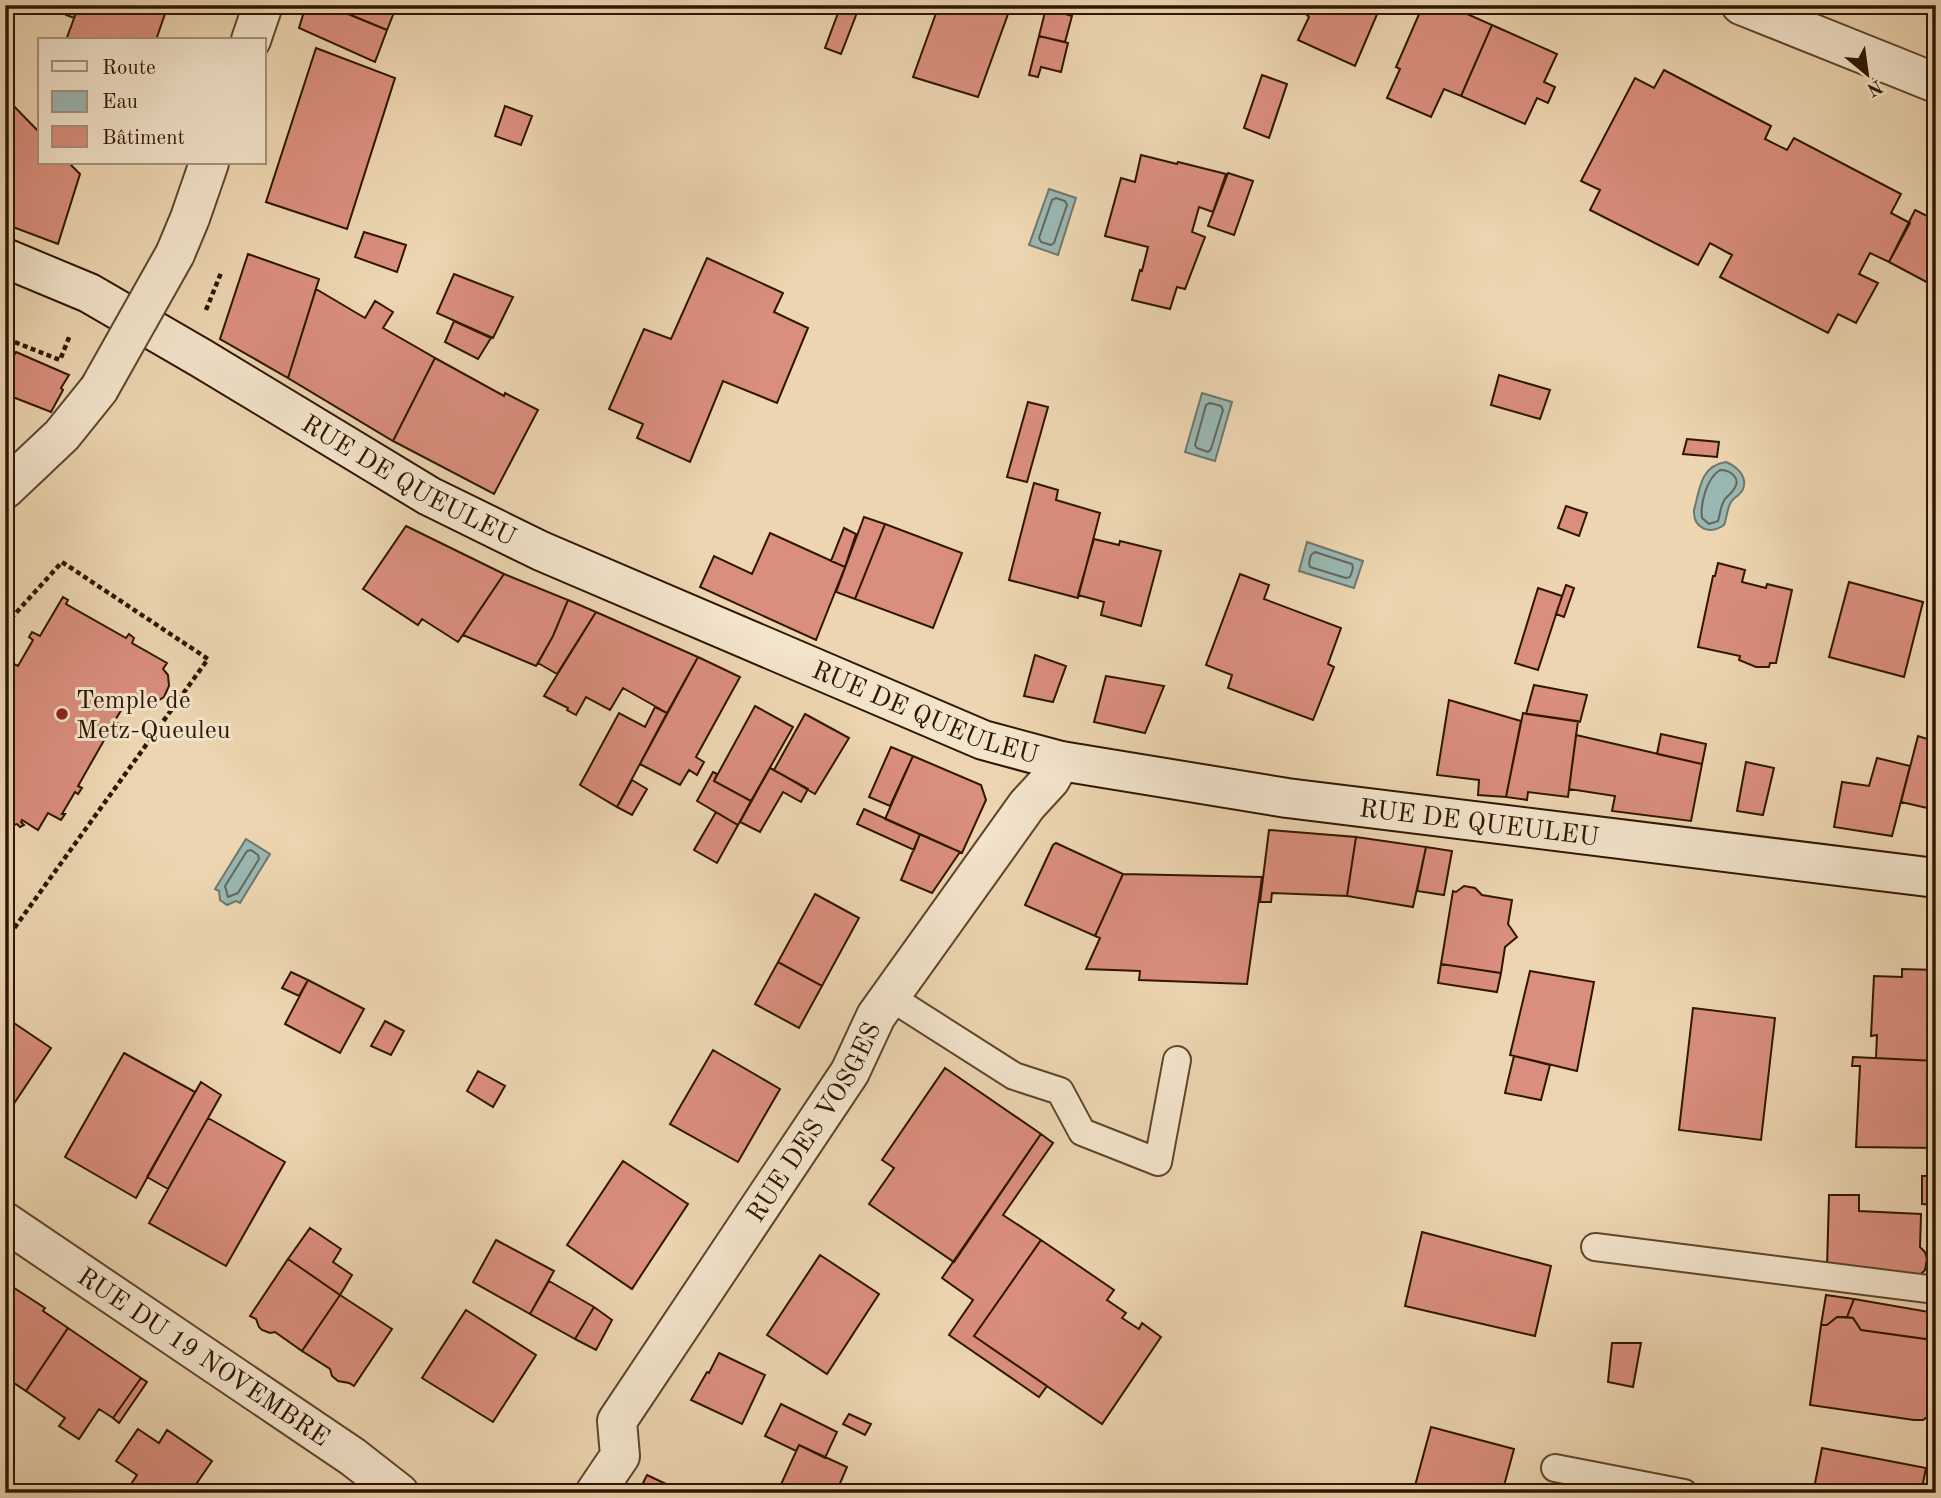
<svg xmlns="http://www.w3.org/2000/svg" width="1941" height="1498" font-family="'Old Standard TT',serif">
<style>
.water{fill:#9ab7b3;stroke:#6f776b;stroke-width:2}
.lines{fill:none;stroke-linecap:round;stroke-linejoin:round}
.shore{stroke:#64665a;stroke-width:2}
.building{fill:#da8e7d;stroke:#2e1600;stroke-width:2}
.lane-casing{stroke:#5e462c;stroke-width:30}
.street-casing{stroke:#5e462c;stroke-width:42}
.secondary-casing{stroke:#2e1600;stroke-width:42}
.path{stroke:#2e1600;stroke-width:4.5;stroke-dasharray:5 3.5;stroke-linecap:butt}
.lane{stroke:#f3e4cc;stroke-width:26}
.street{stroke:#f3e4cc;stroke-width:38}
.secondary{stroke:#f3e4cc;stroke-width:38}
.street-bridge-casing{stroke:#5e462c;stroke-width:42;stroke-linecap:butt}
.street-bridge{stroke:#f3e4cc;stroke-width:38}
.poi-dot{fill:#8f2418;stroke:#f3e4cc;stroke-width:2.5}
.labels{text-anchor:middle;stroke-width:6;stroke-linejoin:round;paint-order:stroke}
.street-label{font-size:26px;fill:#2e1600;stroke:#f3e4cc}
.poi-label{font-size:26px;fill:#2e1600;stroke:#f3e4cc;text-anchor:start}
</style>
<rect width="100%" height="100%" fill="#ecd5b0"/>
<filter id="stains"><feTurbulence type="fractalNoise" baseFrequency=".00286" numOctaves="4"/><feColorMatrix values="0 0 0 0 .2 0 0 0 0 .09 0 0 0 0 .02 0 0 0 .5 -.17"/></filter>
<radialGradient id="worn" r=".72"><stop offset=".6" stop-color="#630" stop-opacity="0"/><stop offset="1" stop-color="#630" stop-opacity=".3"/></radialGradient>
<!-- water -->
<path class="water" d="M1049 189 1076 198 1058 255 1029 245Z
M1202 393 1232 402 1215 461 1185 452Z
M1726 462C1736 466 1748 476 1743 489 1741 495 1734 497 1731 502 1727 508 1727 518 1724 525 1710 535 1693 529 1694 510 1700 489 1700 466 1726 462Z
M1307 542 1363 561 1354 588 1299 571Z
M246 839 270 854 240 903 236 901 227 905 220 900 219 891 215 889Z"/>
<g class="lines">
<!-- shore -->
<path class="shore" d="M1056 198 1065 201 1067 205 1054 243 1051 245 1041 242 1039 238 1052 200Z
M1210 403 1221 406 1223 410 1211 449 1208 452 1197 448 1195 445 1206 405Z
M1720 470C1730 470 1742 478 1734 489 1731 495 1725 496 1723 503 1720 509 1720 515 1718 521L1709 524 1702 518C1700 503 1707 478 1720 470Z
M1315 552 1352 564 1353 568 1350 577 1346 578 1310 567 1309 563 1311 555Z
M251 850 258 855 259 859 238 893 228 897 225 886 247 851Z"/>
</g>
<!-- building -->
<path class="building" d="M69 5H79L74 18 66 15Z
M79 5H168L156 40H66Z
M306 5H326L387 30 375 62 299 28Z
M349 5H397L387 30 346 13Z
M841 5H860L841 54 825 48Z
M939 5H983L1008 14 978 97 913 77Z
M1311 5H1381L1355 66 1298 40 1309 17 1307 15Z
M1423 5H1447L1492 25 1461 96 1444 89 1431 117 1387 98 1400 69 1396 67Z
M1046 8 1072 16 1065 42 1039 36Z
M1492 25 1557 54 1544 82 1555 87 1548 103 1537 98 1525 124 1461 96Z
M1039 36 1068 43 1061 72 1041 67 1038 77 1029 75Z
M316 48 395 78 347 229 266 202Z
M1664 70 1771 126 1765 139 1787 150 1794 138 1901 194 1891 213 1910 223 1889 262 1870 253 1859 274 1878 283 1856 323 1838 314 1828 333 1720 277 1732 255 1710 243 1698 265 1590 210 1600 190 1581 181 1635 78 1654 88Z
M1262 75 1287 84 1269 138 1244 128Z
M5 97 40 133V163H69L80 174 58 244 5 224Z
M505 106 532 116 521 145 495 136Z
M1141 155 1177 164 1178 162 1226 174 1213 212 1199 207 1192 232 1205 237 1185 289 1177 287 1170 309 1132 300 1140 270 1142 271 1148 247 1105 236 1121 178 1135 182Z
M1228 173 1253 181 1234 235 1208 226Z
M1915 210 1933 219 1936 213V287L1889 262Z
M364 232 406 245 397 272 355 257Z
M248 254 319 279 288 378 220 339Z
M707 258 783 293 774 312 808 328 777 403 723 381 690 462 637 438 643 424 609 409 644 329 671 339Z
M454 274 513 297 493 338 437 313Z
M316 289 365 318 375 301 393 312 383 328 435 358 393 441 288 378Z
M454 321 491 338 478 359 445 342Z
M1936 341V364L1927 359Z
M16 352 69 375 61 388 63 390 51 412 5 394V370Z
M435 358 504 396 505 393 538 410 494 494 393 441Z
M1499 375 1550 390 1540 419 1491 405Z
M1028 402 1048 407 1027 482 1007 477Z
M1687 439 1719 442 1717 457 1683 454Z
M1034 483 1058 490 1056 500 1100 513 1078 598 1009 580Z
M1566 506 1587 513 1579 536 1558 528Z
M864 517 885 524 855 599 836 592Z
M885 524 962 553 933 628 855 599Z
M406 526 504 574 458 642 422 619 418 625 363 589Z
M844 528 856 534 845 567 831 561Z
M770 533 845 567 816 640 700 587 714 556 752 574Z
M1094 539 1119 545 1120 541 1161 551 1141 626 1101 615 1104 602 1078 595Z
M1718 563 1745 570 1742 582 1766 588 1767 584 1792 590 1776 663H1770L1769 667H1756L1739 660 1740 656 1698 647 1713 576H1715Z
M504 574 568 600 553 636 536 666 463 635Z
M1240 574 1269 585 1264 599 1341 628 1328 664 1334 667 1313 720 1228 688 1232 675 1206 665Z
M1849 582 1923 602 1904 677 1829 657Z
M1566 585 1574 588 1564 617 1556 614Z
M1538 588 1562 596 1538 670 1515 663Z
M63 597 68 600 66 604 126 638 129 634 134 638 132 643 167 663 163 669 168 675 169 686 164 697 159 700 150 701 145 700 141 706 128 699 114 722 119 724 115 730 111 728 78 786 82 788 78 794 75 792 62 814H65L61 820 48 813 38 830 22 820 21 822 24 825 20 827 17 824 5 827V688L14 673 10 670 14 664 18 666 33 640 29 637 32 632 40 636Z
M568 600 596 612 557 674 538 663 553 636Z
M596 612 698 657 667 713 623 688 610 710 586 697 576 715 567 710 568 708 544 696Z
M1035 655 1066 666 1053 702 1024 696Z
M698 657 740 677 696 757 704 762 697 775 689 770 680 785 640 764Z
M1106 676 1164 686 1145 733 1094 722Z
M1534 685 1587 695 1580 722 1526 714Z
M1449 700 1521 721 1506 797 1478 795 1479 780 1437 775Z
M755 706 793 727 751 801 714 781Z
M655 707 667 713 617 807 580 785 619 713 645 727Z
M1523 713 1578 721 1568 797 1528 792 1527 800 1506 797Z
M805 714 849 738 815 794 774 770Z
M1936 717V810L1901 802 1918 736 1930 740Z
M1661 734 1706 744 1702 764 1657 754Z
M1576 735 1702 764 1691 821 1612 811 1615 796 1569 789Z
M891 747 913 756 890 806 869 797Z
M913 756 981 785 986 800 962 853 885 819Z
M1877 758 1910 766 1892 836 1834 827 1842 782 1869 786Z
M1746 762 1774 768 1763 815 1737 811Z
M770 768 808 789 801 802 783 792 760 832 740 822Z
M713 772 717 774 714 781 751 801 738 825 697 801Z
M632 780 647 789 632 815 617 807Z
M864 809 920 834 914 850 857 824Z
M716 812 738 825 717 863 694 850Z
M1269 830 1356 837 1347 896 1272 893 1271 902H1260Z
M920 834 960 852 932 893 901 880Z
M1356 837 1426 847 1413 907 1347 896Z
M1056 843 1123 874 1095 936 1025 905 1053 845Z
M1426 847 1452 851 1444 895 1417 891Z
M1123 874 1262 877 1247 984 1139 980 1140 971 1086 969 1100 938 1095 936Z
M1464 886 1475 888 1482 895 1512 900 1508 924 1517 937 1505 947 1501 973 1441 964 1453 891 1456 892Z
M815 894 859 918 822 986 778 962Z
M778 962 822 986 799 1028 755 1004Z
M1441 964 1501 973 1497 992 1438 983Z
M1902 969 1936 970V1061L1876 1058 1877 1035 1871 1036 1874 976 1902 977Z
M1530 971 1594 982 1577 1071 1510 1055Z
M291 972 308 980 299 996 282 988Z
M308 980 364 1009 340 1053 285 1024Z
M1693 1008 1775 1018 1761 1140 1679 1130Z
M5 1017 51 1048 5 1117Z
M385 1021 404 1031 391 1055 371 1046Z
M713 1050 780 1089 738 1162 670 1124Z
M124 1053 195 1092 136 1198 65 1157Z
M1514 1056 1550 1065 1541 1100 1505 1093Z
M1853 1057 1936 1061V1148L1856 1147 1860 1066H1852Z
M945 1068 1041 1134 954 1262 869 1204 894 1168 882 1160Z
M478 1071 505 1086 493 1107 467 1091Z
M201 1082 221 1095 168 1189 147 1177Z
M208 1118 285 1162 226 1266 149 1223Z
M1041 1134 1053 1143 1003 1215 1041 1240 974 1336 1047 1386 1039 1397 949 1335 973 1300 942 1278Z
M623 1161 688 1204 632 1289 567 1245Z
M1922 1176H1936V1205L1922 1204Z
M1829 1195H1859V1211L1921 1214 1920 1247 1925 1252 1927 1259 1925 1270 1919 1276 1827 1268Z
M310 1228 341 1249 333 1262 352 1275 340 1295 288 1259Z
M1422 1232 1551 1266 1535 1336 1405 1306Z
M496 1240 554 1271 530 1314 473 1282Z
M1041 1240 1114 1290 1107 1300 1126 1313 1122 1318 1139 1329 1142 1323 1161 1337 1102 1424 974 1336Z
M820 1255 879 1294 827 1374 767 1335Z
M288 1259 340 1295 302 1351 275 1332 270 1333 262 1330 259 1327 256 1319 250 1316Z
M549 1281 594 1307 575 1339 530 1314Z
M5 1282 45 1308 43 1311 68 1328 26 1391 5 1377Z
M340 1295 392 1329 354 1386 349 1383 338 1381 332 1376 330 1369 302 1351Z
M1826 1295 1854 1299 1847 1317H1837L1827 1325H1821Z
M1854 1299 1935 1313 1933 1340 1861 1330 1853 1318 1847 1317Z
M594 1307 612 1320 596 1350 575 1339Z
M466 1310 536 1355 493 1422 422 1378Z
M1837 1317 1853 1318 1861 1330 1933 1340 1927 1417 1923 1420H1914L1810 1405 1821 1325H1827Z
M68 1328 141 1378 113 1418 99 1409 79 1439 59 1426 65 1418 26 1391Z
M1612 1343H1641L1633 1387 1608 1382Z
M719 1353 765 1375 742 1424 691 1400 707 1372 709 1373Z
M141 1378 147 1382 119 1423 113 1418Z
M781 1404 837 1432 825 1458 799 1445 796 1451 765 1436Z
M849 1414 871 1424 865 1435 843 1424Z
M1431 1427 1514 1449 1502 1493H1413Z
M138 1429 159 1443 167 1430 212 1461 190 1493H125L137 1475 116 1461Z
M799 1445 847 1467 836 1493H777Z
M1822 1448 1926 1468 1921 1493H1813Z
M647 1475 685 1493H638Z"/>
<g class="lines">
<defs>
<path id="lane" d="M890 997 1014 1076 1060 1091 1082 1132 1158 1162 1177 1060
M1595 1247 1936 1290
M1555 1468 1684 1493"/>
<g id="street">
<path d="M1741 5 1936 83"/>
<path d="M251 40 263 5"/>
<path d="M175 254 190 218 209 163"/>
<path d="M5 489 62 435 99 389"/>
<path id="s1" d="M5 1222 353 1457 399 1493"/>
<path id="s2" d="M595 1493 620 1456 617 1421 850 1072 876 1016 1027 805 1050 780 1061 761"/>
</g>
<g id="secondary">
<path id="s3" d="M5 258 89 293 201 358 429 496 541 551 983 740 1061 761 1287 798 1936 878"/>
</g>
</defs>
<!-- lane casing -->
<use href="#lane" class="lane-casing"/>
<!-- street casing -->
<use href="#street" class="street-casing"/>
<!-- secondary casing -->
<use href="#secondary" class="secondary-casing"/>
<!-- path -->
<path class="path" d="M206 310 221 273
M5 353 12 341 60 360 70 335
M5 625 62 562 208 659 5 941"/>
<!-- lane -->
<use href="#lane" class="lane"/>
<!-- street -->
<use href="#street" class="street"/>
<!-- secondary -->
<use href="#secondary" class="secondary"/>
<defs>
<path id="street-bridge" d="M99 389 175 254"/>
</defs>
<!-- street-bridge casing -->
<use href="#street-bridge" class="street-bridge-casing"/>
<!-- street-bridge -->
<use href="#street-bridge" class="street-bridge"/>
</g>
<!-- markers -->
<circle class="poi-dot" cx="62" cy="714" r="7"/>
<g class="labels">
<!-- street labels -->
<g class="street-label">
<text dy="9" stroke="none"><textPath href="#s3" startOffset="462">RUE DE QUEULEU</textPath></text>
<text dy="9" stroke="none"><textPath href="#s3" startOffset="1029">RUE DE QUEULEU</textPath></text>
<text dy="9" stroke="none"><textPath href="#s3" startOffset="1596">RUE DE QUEULEU</textPath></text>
<text dy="9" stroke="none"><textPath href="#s2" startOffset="438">RUE DES VOSGES</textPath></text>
<text dy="9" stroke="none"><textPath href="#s1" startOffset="240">RUE DU 19 NOVEMBRE</textPath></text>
</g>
<!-- poi labels -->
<g class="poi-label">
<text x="76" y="708">Temple de<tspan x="76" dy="30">Metz-Queuleu</tspan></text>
</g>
</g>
<!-- margin -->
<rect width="1941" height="1498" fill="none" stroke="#ecd5b0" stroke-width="28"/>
<rect x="7" y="7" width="1927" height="1484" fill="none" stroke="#2e1600" stroke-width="3.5"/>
<rect x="14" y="14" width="1913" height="1470" fill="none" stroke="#2e1600" stroke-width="2"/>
<!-- legend -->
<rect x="38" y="38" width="228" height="126" fill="#f3e4cc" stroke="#a4927a" stroke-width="2"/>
<rect x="52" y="61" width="35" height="10" fill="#f3e4cc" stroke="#a4927a" stroke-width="2"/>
<text x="102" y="74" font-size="21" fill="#2e1600">Route</text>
<rect x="52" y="91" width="35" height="21" fill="#9ab7b3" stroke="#a4927a" stroke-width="2"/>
<text x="102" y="108" font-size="21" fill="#2e1600">Eau</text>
<rect x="52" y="126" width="35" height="21" fill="#da8e7d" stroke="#a4927a" stroke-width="2"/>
<text x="102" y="144" font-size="21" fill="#2e1600">Bâtiment</text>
<!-- north arrow -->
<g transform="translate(1867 74) rotate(151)" stroke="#f3e4cc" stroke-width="5" paint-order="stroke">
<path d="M0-5L12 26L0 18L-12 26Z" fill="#2e1600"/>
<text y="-10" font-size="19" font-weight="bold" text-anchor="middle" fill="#2e1600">N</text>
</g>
<rect width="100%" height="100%" filter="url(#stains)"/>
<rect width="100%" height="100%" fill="url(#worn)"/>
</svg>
